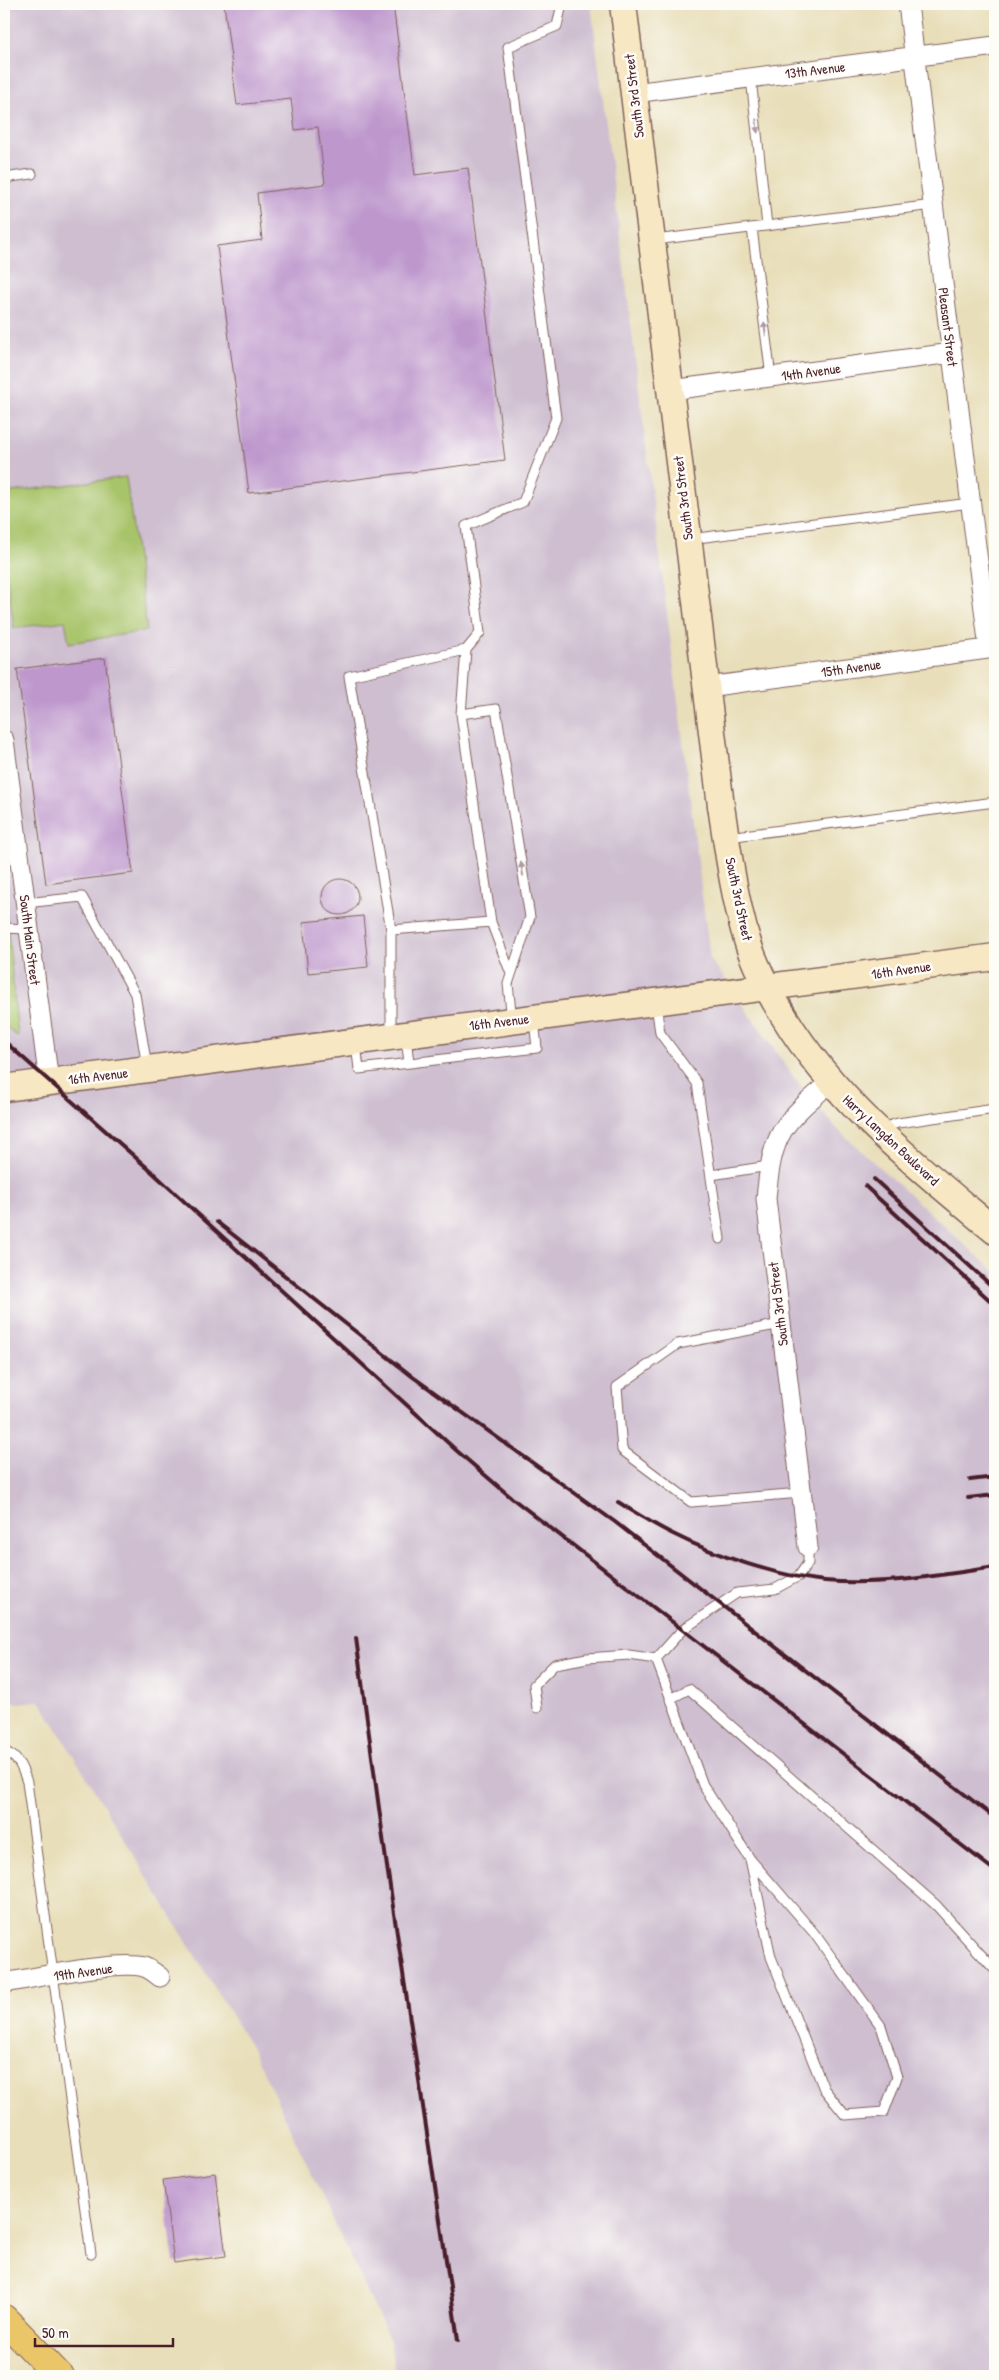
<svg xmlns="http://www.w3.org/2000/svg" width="999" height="2380" font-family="'Patrick Hand',sans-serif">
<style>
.industrial{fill:#cebed0}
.green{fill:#a8c46a;stroke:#79724a}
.building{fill:#be98cd}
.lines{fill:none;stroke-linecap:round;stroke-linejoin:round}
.lane-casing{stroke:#81625d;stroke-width:11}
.street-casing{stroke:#81625d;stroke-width:21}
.secondary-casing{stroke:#81625d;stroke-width:29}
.primary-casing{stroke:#81625d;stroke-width:30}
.lane{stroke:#fff;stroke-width:9}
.street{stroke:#fff;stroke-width:19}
.secondary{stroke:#f7e8c3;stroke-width:26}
.primary{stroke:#ebc669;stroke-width:28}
.rail{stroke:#4a1f2b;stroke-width:4}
.oneway{fill:#ae9aa0}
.labels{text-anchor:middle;stroke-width:5;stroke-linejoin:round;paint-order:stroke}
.street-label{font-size:14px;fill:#4a1f2b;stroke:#fdfcf7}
</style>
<rect width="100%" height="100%" fill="#fdfcf7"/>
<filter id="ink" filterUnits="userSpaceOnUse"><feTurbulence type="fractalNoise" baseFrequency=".02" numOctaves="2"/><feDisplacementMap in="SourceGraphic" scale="10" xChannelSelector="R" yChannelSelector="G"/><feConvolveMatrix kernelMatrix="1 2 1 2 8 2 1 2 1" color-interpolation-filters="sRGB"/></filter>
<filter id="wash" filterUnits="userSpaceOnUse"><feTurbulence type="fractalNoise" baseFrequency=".0096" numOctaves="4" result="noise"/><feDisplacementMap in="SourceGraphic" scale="20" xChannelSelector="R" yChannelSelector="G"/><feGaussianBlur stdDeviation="1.12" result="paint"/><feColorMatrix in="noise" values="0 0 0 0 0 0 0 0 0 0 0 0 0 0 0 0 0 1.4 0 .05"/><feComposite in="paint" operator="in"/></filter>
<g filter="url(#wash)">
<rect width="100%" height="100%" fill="#e8deb9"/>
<!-- industrial -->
<path class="industrial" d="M4 4H591L710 958 796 1080 837 1129 995 1272V2376H395L390 2341 255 2054 40 1701 4 1704Z"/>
<!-- green -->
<path class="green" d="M126 477 147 631 69 643 65 621 14 628 4 557V493Z
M4 888 18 1037 4 1025Z"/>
<g id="blocks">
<!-- building -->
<path class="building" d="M224 4H393L415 175 468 168 505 460 249 493 217 246 262 240 257 193 325 184 318 127 295 130 291 99 237 105Z
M105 658 133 873 46 884 17 669Z
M322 897a18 18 0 1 1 36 0a18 18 0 1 1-36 0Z
M363 916 368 967 308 973 303 922Z
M215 2173 226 2256 174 2263 163 2180Z"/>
</g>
</g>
<g filter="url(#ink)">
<use href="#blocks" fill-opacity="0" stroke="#81625d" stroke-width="1"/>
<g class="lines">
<defs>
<path id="lane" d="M751 78 767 226
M4 178 32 174
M752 228 771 377
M655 240 933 205
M690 539 970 503
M466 650 461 714 496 709 530 917 508 984 512 1020
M461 714 491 922 511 974
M728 837 995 802
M25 903 82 897 135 994 147 1067
M4 928 29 929
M391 930 491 922
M656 1004 660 1033 697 1083 720 1239
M391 1033V930L349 676 466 650 480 633 466 526 523 502 556 418 508 47 557 26 562 4
M406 1037 409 1063
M356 1044 359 1069 537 1048 534 1020
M882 1128 898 1123 995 1109
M711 1175 769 1166
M781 1324 678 1344 617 1387 622 1450 691 1502 801 1493
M670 1699 689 1689 936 1905 995 1970
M537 1708 534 1685 555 1664 587 1658 629 1655 656 1659
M4 1752C18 1755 23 1770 27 1782L91 2254
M750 1859 771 1957 824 2089 845 2115 884 2112 897 2077 881 2026 814 1933 750 1859 703 1785 656 1659 682 1630 737 1593 775 1589 799 1576 808 1563V1547"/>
<path id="street" d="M908 4 989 649
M634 93 995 46
M671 390 952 353
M707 687 995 648
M4 740 49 1082
M808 1547 766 1199C772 1133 781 1124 831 1082
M4 1983C34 1978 117 1960 144 1967 150 1969 155 1973 160 1977"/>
<path id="secondary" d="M623 4 721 806C728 851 734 897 747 940 755 967 769 992 783 1015 837 1104 917 1166 995 1231
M4 1088 995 957"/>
<path id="primary" d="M4 2319 59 2376"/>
</defs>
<!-- lane casing -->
<use href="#lane" class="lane-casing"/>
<!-- street casing -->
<use href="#street" class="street-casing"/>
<!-- secondary casing -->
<use href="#secondary" class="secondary-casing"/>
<!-- primary casing -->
<use href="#primary" class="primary-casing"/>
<!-- lane -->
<use href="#lane" class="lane"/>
<!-- street -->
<use href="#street" class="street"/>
<!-- secondary -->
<use href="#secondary" class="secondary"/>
<!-- primary -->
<use href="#primary" class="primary"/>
<!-- rail -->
<path class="rail" d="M4 1041 152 1172 457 1451 513 1499 995 1871
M874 1179 995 1289
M865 1186 995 1305
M217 1222 413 1377 615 1522 995 1818
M970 1480 995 1477
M968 1498 995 1495
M618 1502C636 1513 654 1525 673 1534 716 1556 778 1576 825 1581 882 1586 940 1575 995 1567
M356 1638 386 1860 458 2340"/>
</g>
<!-- one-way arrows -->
<defs><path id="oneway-solid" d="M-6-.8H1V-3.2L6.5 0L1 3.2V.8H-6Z" transform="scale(1.25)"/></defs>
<g class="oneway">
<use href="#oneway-solid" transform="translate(757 126) rotate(84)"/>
<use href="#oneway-solid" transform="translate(765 329) rotate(-97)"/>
<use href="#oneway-solid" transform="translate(522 869) rotate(-99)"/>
</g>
</g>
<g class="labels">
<!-- street labels -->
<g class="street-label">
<text transform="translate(815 70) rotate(-7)" y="5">13th Avenue</text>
<text transform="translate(634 96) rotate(-97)" y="5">South 3rd Street</text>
<text transform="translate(948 327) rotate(83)" y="5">Pleasant Street</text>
<text transform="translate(811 372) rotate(-8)" y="5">14th Avenue</text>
<text transform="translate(683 498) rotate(-97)" y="5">South 3rd Street</text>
<text transform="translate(851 668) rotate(-8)" y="5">15th Avenue</text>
<text transform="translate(739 899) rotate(78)" y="5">South 3rd Street</text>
<text transform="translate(30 940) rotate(83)" y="5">South Main Street</text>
<text transform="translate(901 970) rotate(-8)" y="5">16th Avenue</text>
<text transform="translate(499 1022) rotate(-7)" y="5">16th Avenue</text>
<text transform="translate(98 1076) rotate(-7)" y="5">16th Avenue</text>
<text transform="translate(891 1140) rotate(43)" y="5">Harry Langdon Boulevard</text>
<text transform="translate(778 1304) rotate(-97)" y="5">South 3rd Street</text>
<text transform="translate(83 1972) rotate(-8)" y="5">19th Avenue</text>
</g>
</g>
<!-- margin -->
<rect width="999" height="2380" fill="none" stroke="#fdfcf7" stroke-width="20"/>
<!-- scale -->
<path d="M35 2338v8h138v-8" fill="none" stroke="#4a1f2b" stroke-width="2.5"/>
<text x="42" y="2338" font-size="15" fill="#4a1f2b" stroke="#fdfcf7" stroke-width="4" paint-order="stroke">50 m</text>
</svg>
